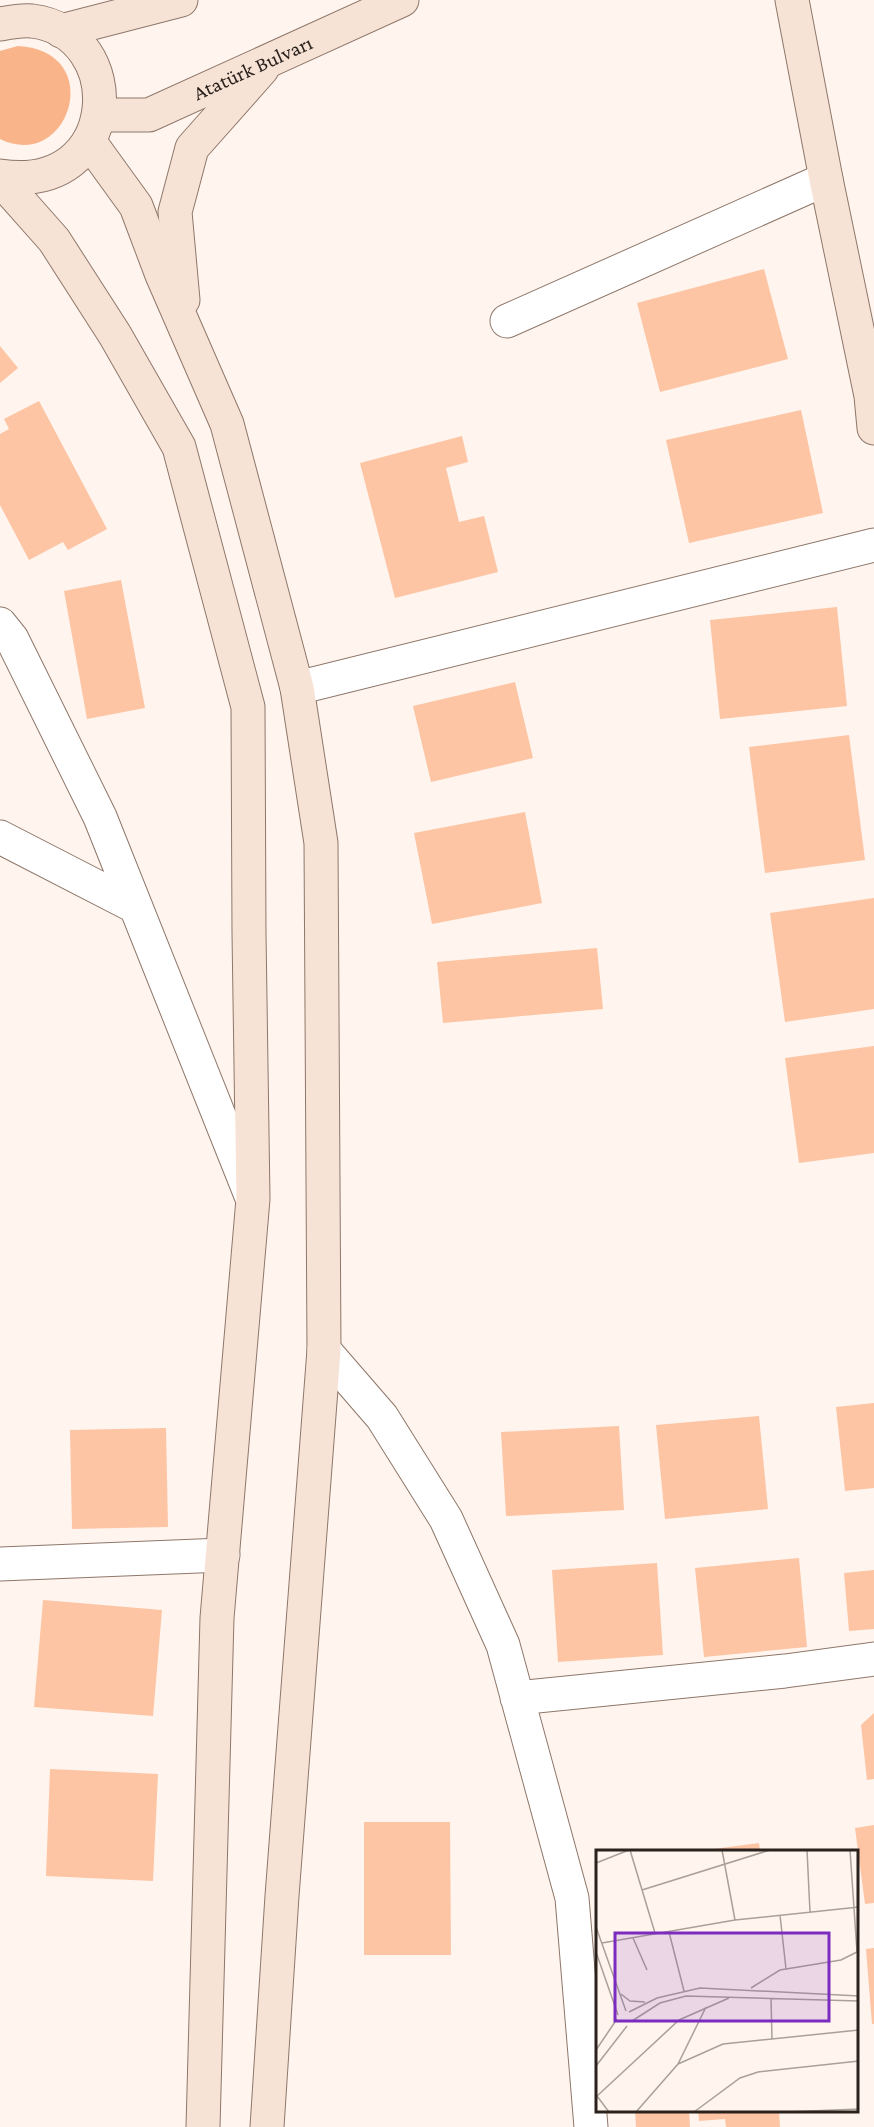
<svg xmlns="http://www.w3.org/2000/svg" width="874" height="2127" font-family="'Crimson Pro',serif">
<style>
.green{fill:#fab48a}
.building{fill:#fdc5a4}
.lines{fill:none;stroke-linecap:round;stroke-linejoin:round}
.street-casing{stroke:#8e776a;stroke-width:35}
.secondary-casing{stroke:#8e776a;stroke-width:35}
.street{stroke:#fff;stroke-width:33}
.secondary{stroke:#f7e3d6;stroke-width:33}
.labels{text-anchor:middle;stroke-width:6;stroke-linejoin:round;paint-order:stroke}
.street-label{font-size:21px;fill:#2b221d;stroke:#fff4ee}
.inset-road{fill:none;stroke:#aaa09a;stroke-width:1.5}
.view{fill:#7b2cbf;fill-opacity:0.15;stroke:#7b2cbf;stroke-width:3}
.inset-edge{fill:none;stroke:#2b221d;stroke-width:3}
</style>
<rect width="100%" height="100%" fill="#fff4ee"/>
<!-- green -->
<path class="green" d="M18 46C108 51 69 173 0 139V51Z"/>
<!-- building -->
<path class="building" d="M764 269 788 359 660 392 637 303Z
M0 346 18 368 0 383Z
M39 401 107 529 68 550 63 542 29 560 0 505V434L9 429 4 419Z
M801 410 823 513 689 543 666 440Z
M462 436 468 462 446 468 459 522 484 516 498 572 395 598 360 463Z
M121 580 145 708 87 719 64 591Z
M837 607 847 706 720 719 710 620Z
M515 682 533 758 431 782 413 706Z
M849 735 865 860 765 873 749 747Z
M525 812 542 903 432 924 414 833Z
M874 898V1009L785 1022 770 913Z
M597 948 603 1009 443 1023 437 962Z
M874 1046V1153L799 1163 785 1058Z
M874 1403V1488L845 1491 836 1407Z
M759 1416 768 1509 665 1519 656 1425Z
M619 1426 624 1510 506 1516 501 1432Z
M166 1428 168 1527 72 1529 70 1430Z
M799 1558 807 1647 704 1657 695 1568Z
M657 1563 663 1655 558 1662 552 1570Z
M874 1570V1629L849 1631 844 1573Z
M43 1600 162 1610 153 1716 34 1707Z
M874 1713V1779L867 1780 861 1725Z
M50 1769 158 1774 153 1881 46 1876Z
M364 1822H450L451 1955H364Z
M874 1825V1903L865 1904 855 1828Z
M759 1843 760 1851H706V1850Z
M874 1948V2024H872L866 1949Z
M635 2110H689L690 2127H636Z
M698 2110H779L780 2127H726L725 2119 699 2121Z"/>
<g class="lines">
<defs>
<path id="street" d="M507 321 826 179
M0 624 12 639 100 817 252 1198
M297 688 874 545
M0 837 136 907
M324 1350 382 1417 446 1519 503 1645 572 1898 591 2127
M0 1564 223 1555
M517 1698 785 1671 874 1659"/>
<g id="secondary">
<path d="M792 0 826 179 871 396 874 428"/>
<path d="M0 24C11 22 21 20 32 21 130 33 123 195 0 176"/>
<path d="M61 31 181 0"/>
<path id="s1" d="M99 115H149L402 0"/>
<path d="M89 141 136 206 162 275 227 424 297 688 321 843 324 1350 282 1896 267 2127"/>
<path d="M0 179 54 240 115 335 179 447 248 707 249 933 253 1199 217 1618 203 2127"/>
<path d="M183 300 175 212 192 148 262 69"/>
</g>
</defs>
<!-- street casing -->
<use href="#street" class="street-casing"/>
<!-- secondary casing -->
<use href="#secondary" class="secondary-casing"/>
<!-- street -->
<use href="#street" class="street"/>
<!-- secondary -->
<use href="#secondary" class="secondary"/>
</g>
<g class="labels">
<!-- street labels -->
<g class="street-label">
<text dy="7" stroke="none"><textPath href="#s1" startOffset="164">Atatürk Bulvarı</textPath></text>
</g>
</g>
<!-- overview -->
<g transform="translate(596 1850)">
<rect width="262" height="262" fill="#fff4ee"/>
<path class="inset-road" d="M34 0 59 83M126 0 139 70M211 0 214 62M254 0 261 102M0 13 33 0M46 40 174 0M184 65 190 119M0 77 30 161M73 82 88 141M37 88 51 120M6 93 139 70 263 57M0 102 22 165M155 138 184 120 245 110 263 101M25 144 34 151 49 152M175 148 176 189M33 162 61 148 104 138 263 146M36 171 64 153 90 146 263 151M0 200 21 169M82 214 127 194 263 180M0 216 31 176M1 246 13 262M0 247 83 170 133 148M40 262 82 214 110 157M98 262 144 228 162 222 263 211M190 262 263 259"/>
<path class="view" d="M19 83H233V171H19Z"/>
<rect width="262" height="262" class="inset-edge"/>
</g>
</svg>
